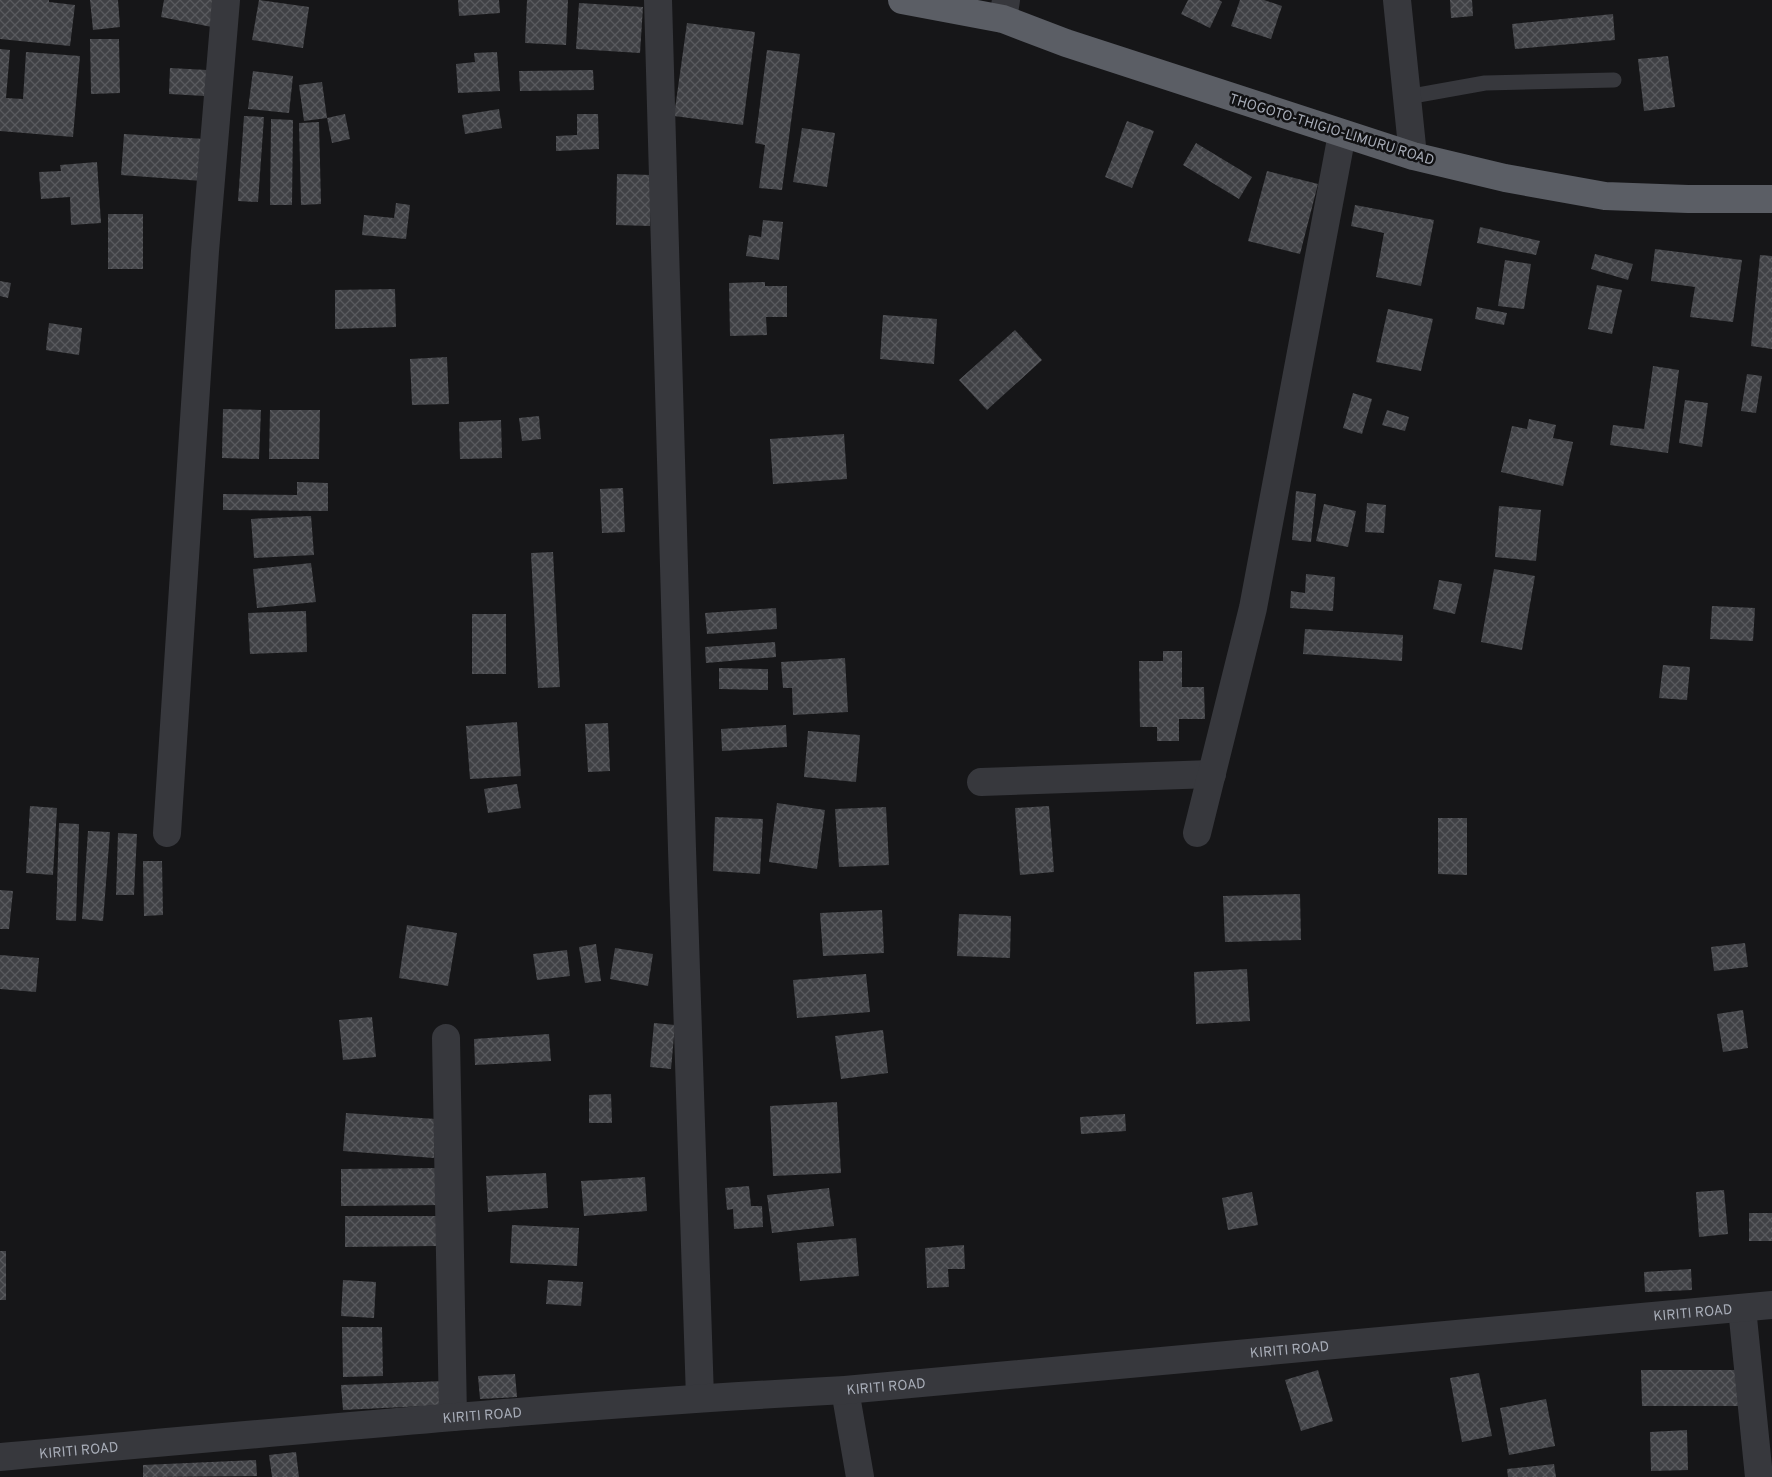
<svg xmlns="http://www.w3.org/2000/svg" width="1772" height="1477" font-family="Overpass,sans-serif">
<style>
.building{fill:url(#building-cross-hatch)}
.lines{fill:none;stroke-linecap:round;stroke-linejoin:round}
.service{stroke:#37383d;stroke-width:15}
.minor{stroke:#37383d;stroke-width:28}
.trunk{stroke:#5b5e65;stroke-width:28}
.labels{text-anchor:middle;stroke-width:5;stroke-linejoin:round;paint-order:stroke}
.street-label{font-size:14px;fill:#a8adb8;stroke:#111113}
</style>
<defs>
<pattern id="building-cross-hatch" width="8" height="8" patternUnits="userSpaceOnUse" patternTransform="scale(1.25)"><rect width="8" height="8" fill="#404145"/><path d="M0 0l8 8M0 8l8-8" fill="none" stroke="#595a5e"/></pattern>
</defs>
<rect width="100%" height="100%" fill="#161618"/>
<!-- building -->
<path class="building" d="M0 0H49V2L75 5 70 46 0 39Z
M90 0H118L120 27 93 30Z
M164 0H217L212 27 161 17Z
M259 0 309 7 303 48 252 40Z
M458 0H499L500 13 459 16Z
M527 0H568L566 45 525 43Z
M1188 0H1219L1222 2 1210 28 1181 14Z
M1240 0H1264L1282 6 1271 39 1231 26Z
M1450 0H1472L1473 16 1451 18Z
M579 3 643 7 640 53 576 49Z
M1613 14 1615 40 1515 49 1512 24Z
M687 23 755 32 743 125 674 116Z
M90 39H119L120 93 91 94Z
M0 49 10 50 6 98 23 99 26 52 80 56 73 137 0 131Z
M767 50 800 54 782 190 759 188 765 145 755 143Z
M497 52 500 91 458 93 456 64 475 62 474 53Z
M1668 56 1675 107 1644 111 1638 59Z
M170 68 207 70 205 96 169 94Z
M593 70 594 90 520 91 519 71Z
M253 71 293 76 289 113 248 109Z
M322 82 327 118 304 121 299 85Z
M499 109 502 128 465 134 462 115Z
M345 114 350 139 332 143 327 118Z
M577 114H598L599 149 556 151V136L577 135Z
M244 116 264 117 258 202 238 201Z
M271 119 293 120 292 205H270Z
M1127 121 1154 131 1132 188 1105 177Z
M319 122 321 204 301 205 299 123Z
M802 128 835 133 827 187 793 182Z
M124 134 205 139 202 181 121 175Z
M1196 143 1252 177 1239 199 1183 165Z
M97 162 101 223 71 225 70 197 41 199 39 172 61 171 60 165Z
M1267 171 1318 184 1300 254 1248 241Z
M617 174 651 175 650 226 616 225Z
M396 203 410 205 406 239 362 235 364 215 394 218Z
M1355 205 1434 220 1421 286 1376 277 1384 233 1351 226Z
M108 214H143V269H108Z
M763 220 783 222 779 260 746 256 749 235 761 237Z
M1480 227 1540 241 1536 255 1477 243Z
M1655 249 1742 260 1733 322 1690 317 1695 287 1651 281Z
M1595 254 1633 264 1628 280 1591 269Z
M1760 255 1772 256V349L1751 346Z
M1505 260 1531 264 1524 309 1498 306Z
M0 281 11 283 8 298 0 296Z
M765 282V286H787V317H766L767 335 730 336 729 283Z
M1597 285 1622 290 1612 334 1588 329Z
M395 289 396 327 335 329V290Z
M1477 307 1507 313 1504 325 1475 319Z
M1388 309 1433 319 1421 371 1376 362Z
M883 315 937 319 934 364 880 359Z
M49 323 82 328 79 355 46 350Z
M1015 330 1042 360 987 410 959 380Z
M447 357 449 404 412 405 410 359Z
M1653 366 1679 370 1668 453 1610 445 1613 425 1644 429Z
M1747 374 1762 376 1756 413 1741 411Z
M1353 393 1372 399 1362 434 1343 428Z
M1685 400 1708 403 1702 447 1679 443Z
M223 409 261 410 259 459 222 458Z
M270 410H320L319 459H269Z
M1387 410 1409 417 1405 431 1382 425Z
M539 416 541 439 522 441 519 418Z
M1529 419 1556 425 1553 438 1573 442 1563 486 1501 472 1512 426 1527 429Z
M501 420 502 458 460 459 459 422Z
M844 434 847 479 773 484 770 439Z
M297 482 328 483V511L223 510V494L297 495Z
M623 488 625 532 602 533 600 489Z
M1296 491 1316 494 1311 542 1292 540Z
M1367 503 1386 505 1384 533 1365 532Z
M1324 504 1356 511 1348 547 1316 541Z
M1499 506 1541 510 1536 561 1495 557Z
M311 516 314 555 254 558 251 519Z
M553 552 560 687 538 688 531 553Z
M311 563 316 602 257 608 253 569Z
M1494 569 1535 576 1522 650 1481 642Z
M1306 574 1335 577 1333 611 1290 608 1291 591 1305 593Z
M1439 580 1462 584 1455 614 1433 609Z
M1712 606 1755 608 1753 641 1710 639Z
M776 608 777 629 707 634 705 613Z
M306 611 307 652 250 654 248 613Z
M472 614H506V674H472Z
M1305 629 1403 635 1402 661 1303 654Z
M775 642 776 657 706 663 705 647Z
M1163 651H1182V687H1204L1205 719H1179V741H1157V727H1140L1139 661H1163Z
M845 658 848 712 793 715 792 688H783L781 662Z
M1663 665 1690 667 1687 700 1659 698Z
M719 668 768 669V690L719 689Z
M517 722 521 776 470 779 466 726Z
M608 723 610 771 588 772 585 724Z
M786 725 787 747 722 751 721 729Z
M808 731 860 735 856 782 804 777Z
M517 784 521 808 488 813 484 789Z
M777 803 825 810 817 869 769 862Z
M30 806 57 808 53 875 26 873Z
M1049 806 1054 872 1020 875 1015 808Z
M886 807 889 865 839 867 835 809Z
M715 817 763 819 760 874 713 871Z
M1438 818H1467V875L1438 874Z
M59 823 79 824 76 921 56 920Z
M88 831 110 832 103 921 82 919Z
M118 833 137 834 134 895H116Z
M143 861H162L163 915 144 916Z
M0 890 13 891 9 929H0Z
M1300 894 1301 940 1225 942 1223 896Z
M882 910 884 953 823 956 820 913Z
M959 914 1011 916 1010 958 957 956Z
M407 925 457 933 448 986 399 978Z
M1745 943 1748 967 1714 971 1711 947Z
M596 944 601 981 585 983 579 947Z
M615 948 653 954 648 986 610 979Z
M567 950 570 976 537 980 533 954Z
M0 955 39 958 36 992 0 989Z
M1247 969 1250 1021 1196 1024 1194 972Z
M866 974 870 1012 797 1018 793 980Z
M1743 1010 1748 1048 1723 1052 1717 1014Z
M372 1017 376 1057 343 1060 339 1020Z
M654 1023 675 1025 671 1069 650 1067Z
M883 1030 888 1073 841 1079 835 1036Z
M549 1034 551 1061 475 1065 474 1039Z
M611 1094 612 1123H589V1095Z
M837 1102 841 1173 773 1176 770 1106Z
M346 1113 436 1119 434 1158 343 1151Z
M1125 1114 1126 1131 1081 1134 1080 1117Z
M441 1168V1205L341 1206V1169Z
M546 1173 548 1208 488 1212 486 1176Z
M645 1177 647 1211 584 1216 581 1181Z
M749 1186 751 1206H762L763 1227 734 1229 733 1209 727 1210 725 1188Z
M829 1188 834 1226 772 1233 767 1195Z
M1724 1190 1728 1234 1699 1237 1696 1192Z
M1252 1192 1258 1225 1228 1230 1222 1198Z
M1749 1213H1772V1241H1749Z
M345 1216H436V1246L345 1247Z
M512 1225 579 1228 577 1266 510 1263Z
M856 1238 859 1276 800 1281 797 1243Z
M964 1245 965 1269H948L949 1287 927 1288 925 1248Z
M0 1251H6V1300H0Z
M1691 1269 1692 1290 1645 1292 1644 1272Z
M343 1280 376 1282 374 1318 341 1316Z
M548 1280 583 1282 581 1306 546 1304Z
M342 1327H382L383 1376 343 1377Z
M1318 1370 1333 1421 1301 1431 1285 1380Z
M1641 1370H1738V1406H1642Z
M1479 1373 1492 1436 1462 1442 1450 1378Z
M515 1374 517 1397 480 1399 478 1376Z
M444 1381 445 1405 343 1410 341 1385Z
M1546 1399 1555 1446 1509 1455 1500 1408Z
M1687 1430 1688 1470 1651 1471 1650 1432Z
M296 1452 299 1477H272L269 1455Z
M256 1460 257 1476 143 1477V1465Z
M1554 1464 1556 1477H1508L1507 1469Z"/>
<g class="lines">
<!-- service -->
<path class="service" d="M1407 97 1485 83 1614 80"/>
<!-- minor -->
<g class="minor">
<path d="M658 0 682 849 700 1398"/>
<path d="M1397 0 1413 156"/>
<path d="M1003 19 1006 0"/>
<path d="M981 782 1212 774"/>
<path d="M167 833 205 251 226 0"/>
<path d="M1197 833 1253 608 1342 134"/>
<path d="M446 1038 453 1417"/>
<path d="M1742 1308 1759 1477"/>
<path d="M845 1390 860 1477"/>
<path id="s1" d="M0 1457C282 1432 563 1405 845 1390L1772 1305"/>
</g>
<!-- trunk -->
<path class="trunk" d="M902 0 1003 19 1066 43 1413 156 1505 178 1605 196 1688 199H1772"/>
</g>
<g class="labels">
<!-- street labels -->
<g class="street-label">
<text transform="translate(1332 129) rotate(17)" y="5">THOGOTO-THIGIO-LIMURU ROAD</text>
<text dy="5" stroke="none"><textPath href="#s1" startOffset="1699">KIRITI ROAD</textPath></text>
<text dy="5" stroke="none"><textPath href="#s1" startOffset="1294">KIRITI ROAD</textPath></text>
<text dy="5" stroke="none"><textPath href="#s1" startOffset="889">KIRITI ROAD</textPath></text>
<text dy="5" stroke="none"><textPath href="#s1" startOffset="484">KIRITI ROAD</textPath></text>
<text dy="5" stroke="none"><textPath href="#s1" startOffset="79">KIRITI ROAD</textPath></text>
</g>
</g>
</svg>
